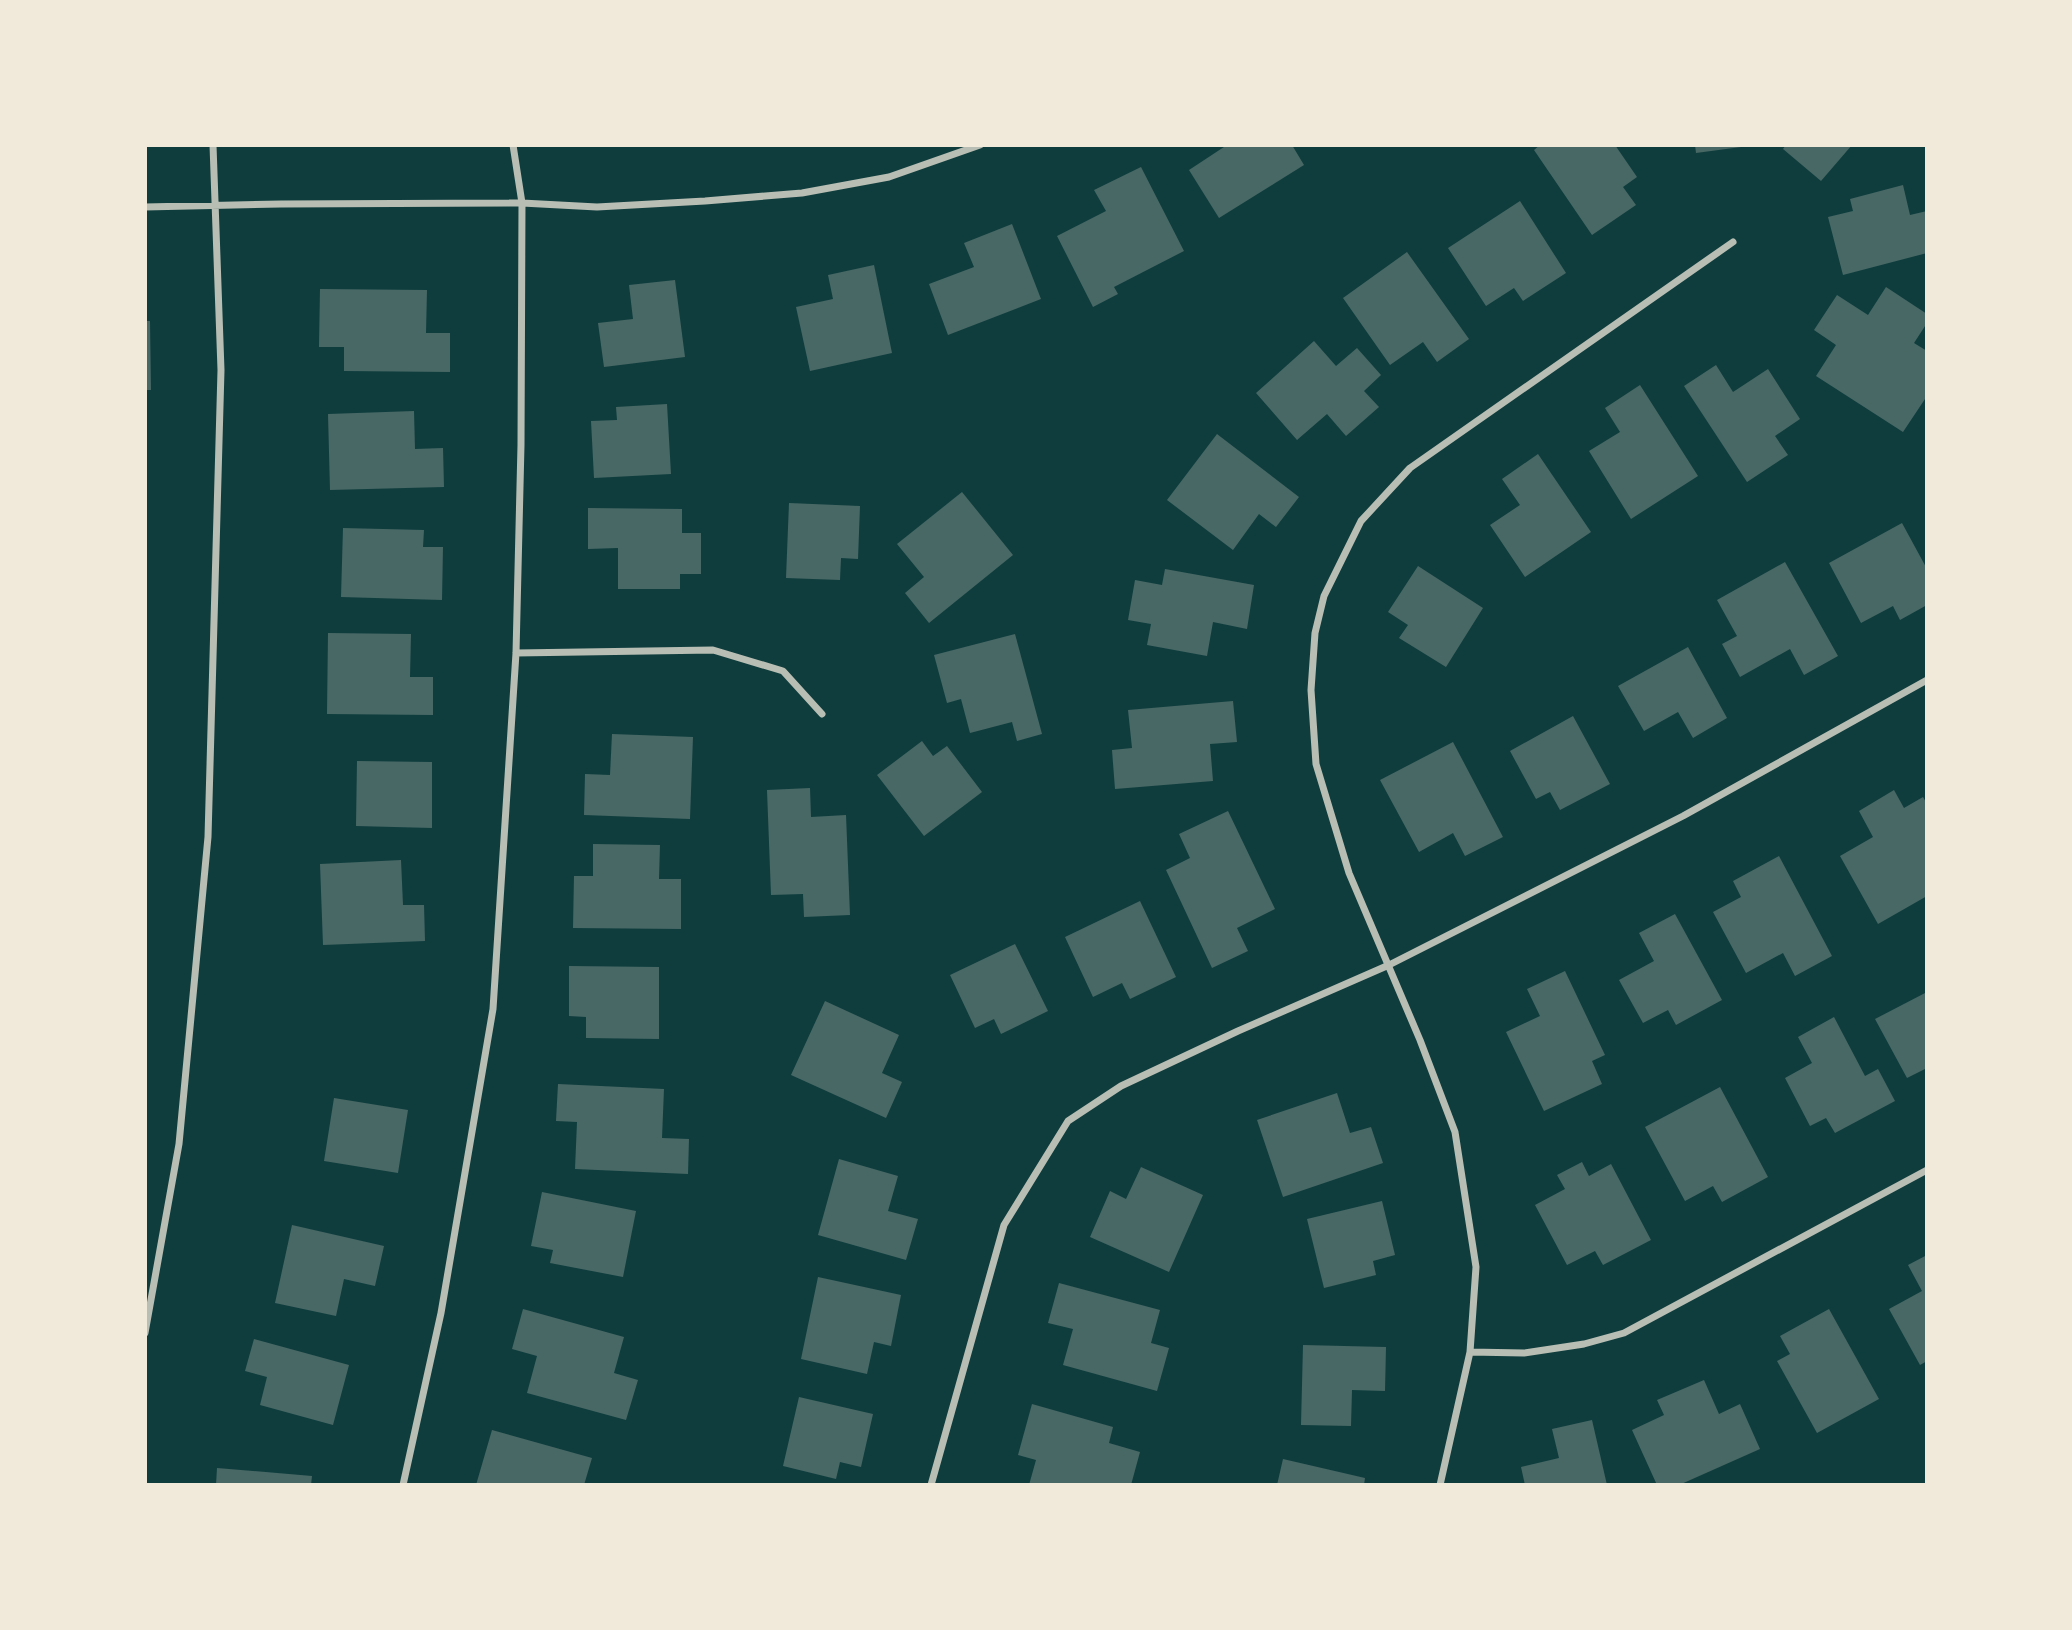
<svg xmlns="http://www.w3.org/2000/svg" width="2072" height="1630" font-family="'Public Sans',sans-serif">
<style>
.building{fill:#486865}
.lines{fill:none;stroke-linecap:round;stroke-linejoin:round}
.minor{stroke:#b8beb3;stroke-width:7}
</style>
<rect width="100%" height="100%" fill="#0f3d3e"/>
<!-- building -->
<path class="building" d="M1227 145H1292L1304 165 1219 218 1189 170Z
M1540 145H1615L1637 177 1623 187 1636 205 1592 235 1534 150Z
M1695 145H1741V147L1696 153Z
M1786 145H1852L1821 181 1783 149Z
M1141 167 1184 251 1114 287 1118 294 1093 307 1057 236 1106 211 1094 190Z
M1903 185 1910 215 1927 211V253L1843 275 1828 217 1853 211 1850 199Z
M1520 201 1566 273 1523 301 1514 288 1486 306 1448 248Z
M1012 224 1041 299 948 335 929 284 974 267 964 243Z
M1407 252 1469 339 1437 362 1423 342 1390 365 1343 298Z
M874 265 892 353 810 371 796 307 833 299 828 275Z
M675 280 685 357 604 367 598 323 633 319 629 285Z
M1886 287 1927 314V323L1914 343 1927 351V396L1903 432 1816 376 1836 345 1814 330 1837 295 1868 315Z
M320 289 427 290 426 333H450V372L344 371V347H319Z
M145 321H150L151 390H145Z
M1314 341 1336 366 1357 348 1381 375 1364 391 1379 407 1346 436 1327 414 1297 440 1256 393Z
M1716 365 1733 392 1768 369 1800 419 1775 436 1788 455 1747 482 1684 386Z
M1640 385 1698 476 1631 519 1589 451 1620 432 1605 408Z
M667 404 671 474 594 478 591 421 617 420 616 407Z
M414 411 415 449 443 448 444 487 330 490 328 414Z
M1217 434 1299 497 1276 527 1259 514 1233 550 1167 500Z
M1538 454 1591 532 1525 577 1490 525 1520 505 1502 479Z
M962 492 1013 555 929 623 905 593 924 577 897 544Z
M789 503 860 506 858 559 841 558 840 580 786 578Z
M588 508 682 509V533H701V574H680V589H618V548L588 549Z
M1902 523 1927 569V605L1900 620 1893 606 1861 623 1829 563Z
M343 528 424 530 423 547H443L442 600 341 597Z
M1785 562 1838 656 1804 675 1790 649 1740 677 1722 644 1737 636 1717 600Z
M1418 566 1483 608 1446 667 1399 638 1408 625 1388 612Z
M1165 569 1254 585 1247 629 1213 622 1207 656 1147 645 1151 624 1128 620 1135 580 1162 585Z
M328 633 411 634 410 677H433V715L327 714Z
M1015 634 1042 734 1017 741 1012 722 970 733 961 699 947 703 934 655Z
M1688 647 1727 718 1693 738 1678 712 1644 731 1618 686Z
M1233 701 1237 742 1210 744 1213 781 1115 789 1112 750 1132 748 1128 710Z
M1573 716 1610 784 1560 810 1550 792 1536 799 1510 751Z
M612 734 693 737 690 819 584 815 585 774 610 775Z
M922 741 933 756 947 746 982 792 924 836 877 775Z
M1453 742 1503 837 1465 856 1453 833 1419 852 1380 780Z
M357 761 432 762V828L356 826Z
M810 788 811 817 846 815 850 915 804 917 803 894 771 895 767 790Z
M1894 790 1904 808 1923 797 1927 804V896L1878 924 1840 856 1873 837 1859 811Z
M1228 811 1275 909 1237 928 1248 951 1212 968 1166 870 1190 858 1179 834Z
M593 844 660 845 659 879H681V929L573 928 574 876H593Z
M1779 856 1832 956 1795 976 1783 953 1746 973 1713 912 1741 897 1733 881Z
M401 860 403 905H424L425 941 323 945 320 864Z
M1140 901 1176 977 1130 999 1122 983 1093 997 1065 937Z
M1675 914 1722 1000 1676 1025 1668 1010 1643 1023 1619 980 1654 961 1639 933Z
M1015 944 1048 1011 1001 1034 994 1019 975 1028 950 975Z
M569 966 659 967V1039L586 1038V1017L569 1016Z
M1565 971 1605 1055 1592 1061 1602 1084 1544 1111 1506 1032 1540 1016 1527 989Z
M1927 992V1068L1907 1078 1875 1019Z
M825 1001 899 1035 882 1073 902 1082 886 1118 791 1075Z
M1834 1017 1865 1076 1878 1069 1895 1101 1835 1133 1826 1118 1810 1126 1785 1078 1812 1063 1798 1037Z
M558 1084 664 1089 662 1138 689 1139 688 1174 575 1169 577 1122 556 1121Z
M1720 1087 1768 1177 1722 1202 1713 1186 1685 1201 1645 1127Z
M1337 1093 1350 1133 1371 1127 1383 1163 1283 1197 1257 1120Z
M334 1098 408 1110 398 1173 324 1161Z
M839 1159 898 1176 888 1211 918 1219 906 1260 818 1235Z
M1582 1162 1589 1176 1611 1164 1651 1240 1603 1265 1595 1251 1567 1265 1535 1205 1565 1189 1557 1175Z
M1141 1167 1203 1195 1169 1272 1090 1237 1110 1191 1126 1199Z
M542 1192 636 1211 623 1277 550 1263 553 1250 531 1246Z
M1382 1201 1395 1255 1373 1261 1376 1275 1324 1288 1307 1219Z
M292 1225 384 1246 375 1286 344 1279 336 1316 275 1303Z
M1927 1255V1361L1920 1365 1889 1309 1922 1291 1908 1265Z
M818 1277 901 1295 891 1346 874 1342 867 1374 801 1359Z
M1059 1283 1160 1310 1151 1343 1169 1348 1157 1391 1063 1365 1073 1329 1048 1323Z
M523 1309 624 1337 614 1373 638 1380 626 1420 527 1393 537 1356 512 1349Z
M1829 1309 1879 1399 1817 1433 1777 1361 1790 1354 1780 1336Z
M254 1339 349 1365 333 1425 260 1405 267 1377 245 1371Z
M1303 1345 1386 1347 1385 1391 1352 1390 1351 1426 1301 1425Z
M1704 1380 1719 1414 1740 1404 1760 1449 1679 1485H1657L1632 1430 1664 1415 1657 1400Z
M799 1397 873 1414 861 1467 840 1462 836 1479 783 1466Z
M1032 1404 1113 1427 1109 1443 1140 1452 1131 1485H1029L1036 1460 1018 1455Z
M1592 1420 1607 1485H1525L1521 1467 1559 1458 1552 1429Z
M492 1430 592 1458 584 1485H476Z
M1283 1459 1365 1478 1364 1485H1277Z
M217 1468 312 1476 311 1485H216Z"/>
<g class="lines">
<!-- minor -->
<path class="minor" d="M145 207 281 204 522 203 597 207 705 201 802 193 889 177 980 145
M516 653 713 650 783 671 822 714
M145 1333 179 1144 208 837 221 370 213 145
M1470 1352 1524 1353 1584 1344 1624 1333 1927 1170
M403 1485 441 1313 493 1009 516 653 521 445 522 203 513 145
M931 1485 1004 1225 1068 1121 1121 1086 1238 1031 1389 965 1683 816 1927 680
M1440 1485 1470 1352 1476 1267 1455 1132 1420 1040 1349 873 1316 764 1311 690 1315 633 1324 596 1361 521 1410 468 1733 242"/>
</g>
<!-- border -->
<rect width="2072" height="1630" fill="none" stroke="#f1e9da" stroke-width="294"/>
</svg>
